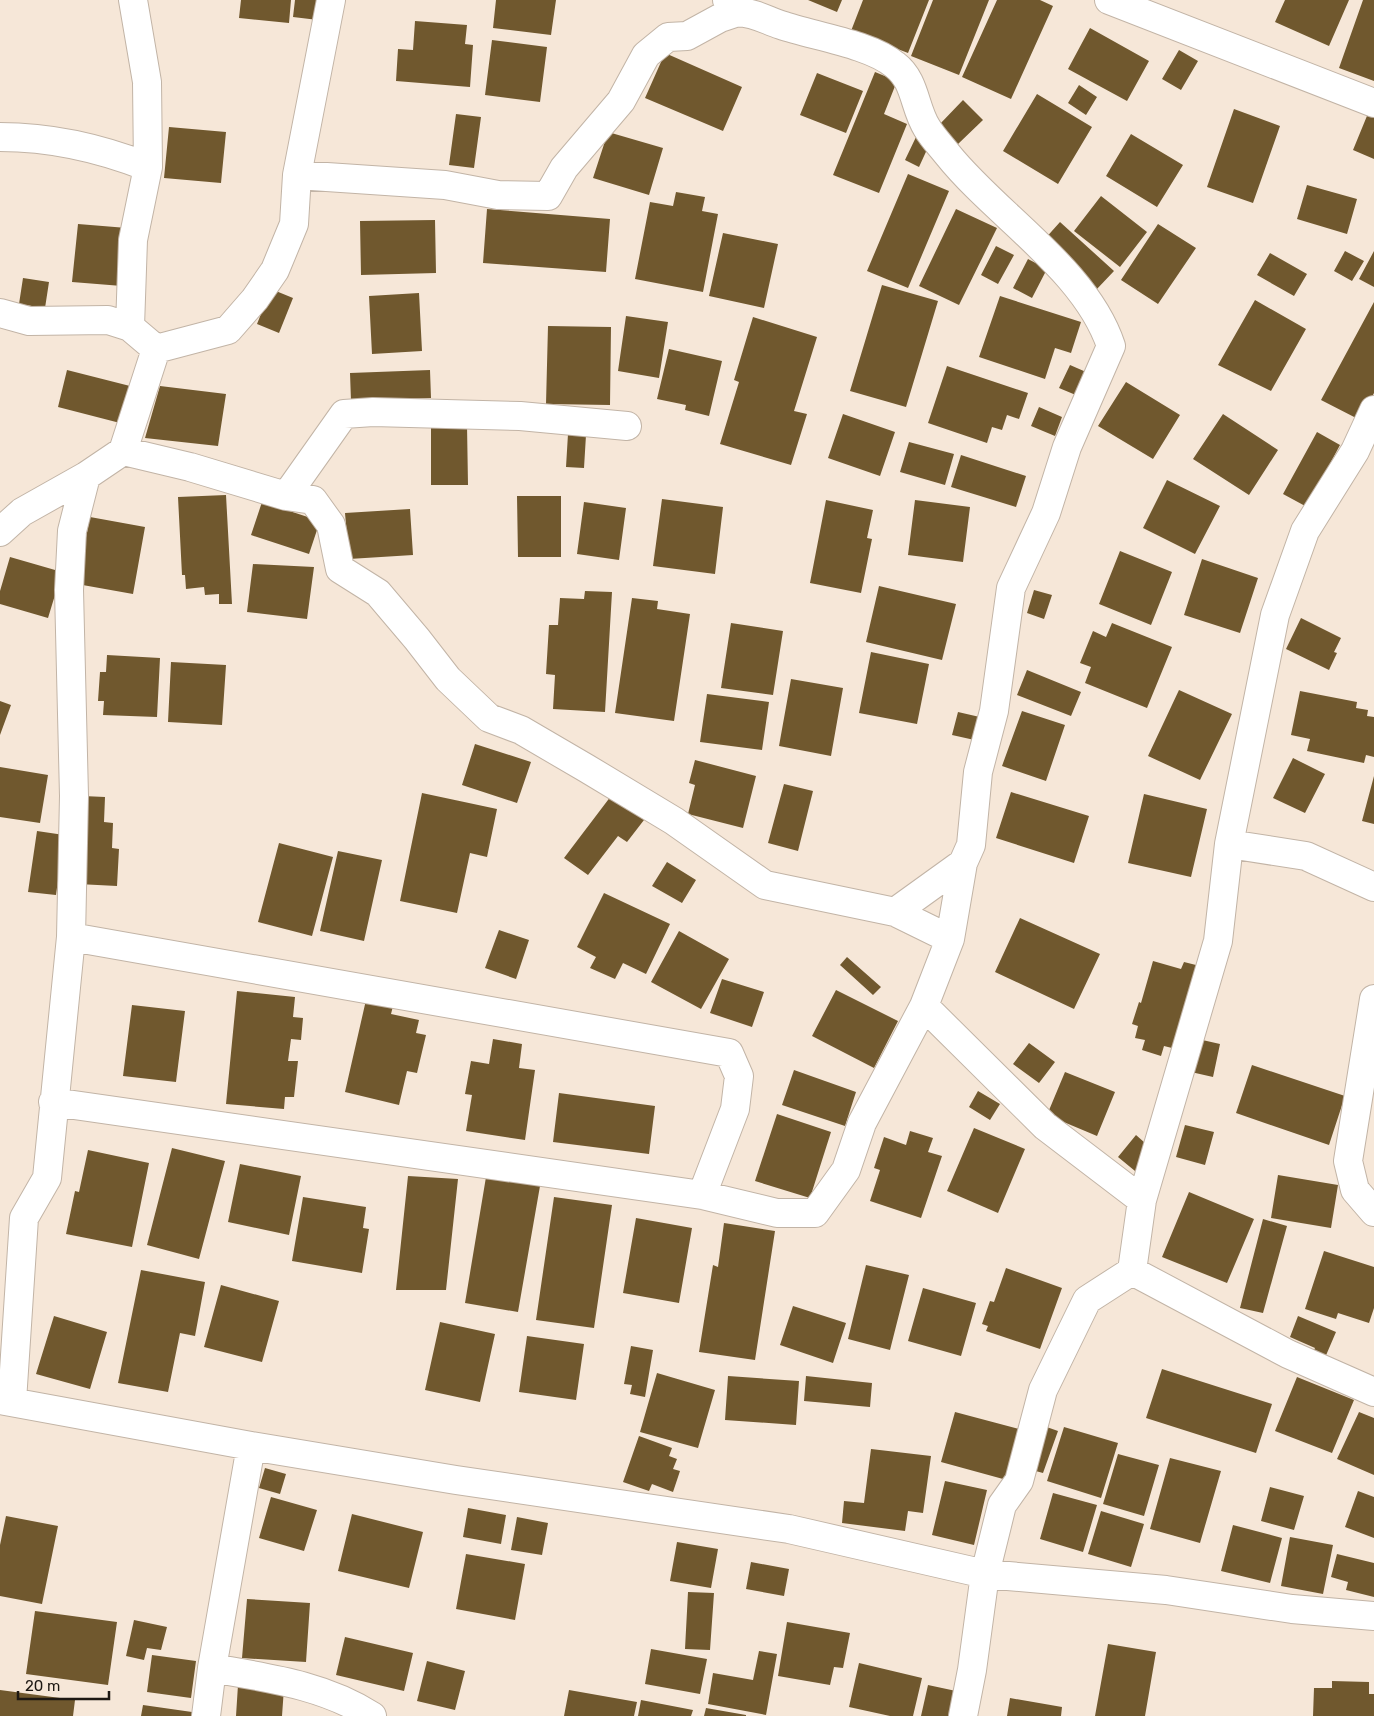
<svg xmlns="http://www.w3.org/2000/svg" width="1374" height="1716" font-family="Rubik,sans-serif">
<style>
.building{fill:#70582e}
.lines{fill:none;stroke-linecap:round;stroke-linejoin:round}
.minor-casing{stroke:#c2b4a6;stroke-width:30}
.minor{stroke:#fff;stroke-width:28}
</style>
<rect width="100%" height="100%" fill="#f6e7d8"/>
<!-- building -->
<path class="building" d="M241 0H291L289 23 239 18Z
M295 0H321L318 20 293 17Z
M496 0H556L551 35 493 28Z
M808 0H842L837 12Z
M863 0H929L908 53 851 31Z
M933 0H989L959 75 911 56Z
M997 0H1040L1053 6 1011 99 962 77Z
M1285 0H1349L1329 46 1275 22Z
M1363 0H1374V81L1339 68Z
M415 21 467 25 465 44 473 45 470 87 396 81 398 49 413 50Z
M1090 28 1149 61 1127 101 1068 69Z
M492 40 547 47 540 102 485 95Z
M1179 50 1198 61 1181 90 1162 79Z
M665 53 742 87 723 131 645 98Z
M875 72 897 81 884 114 907 124 879 193 833 175Z
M817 73 863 91 846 133 800 115Z
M1079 85 1097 97 1086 115 1068 103Z
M1037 94 1092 127 1058 184 1003 151Z
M963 100 983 120 958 144 939 125Z
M1234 109 1280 126 1253 203 1207 187Z
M1369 111 1374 113V159L1353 150Z
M456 114 481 117 474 168 449 165Z
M169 127 226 132 221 183 164 178Z
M608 132 663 148 649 195 593 178Z
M1131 134 1183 165 1157 207 1106 176Z
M916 137 930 143 919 167 905 160Z
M908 174 949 191 908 288 867 271Z
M1307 185 1357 199 1347 234 1297 219Z
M676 192 705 197 702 211 718 214 703 292 635 279 650 202 673 206Z
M1101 196 1147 232 1120 267 1074 231Z
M487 209 610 219 606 272 483 263Z
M956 209 997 228 959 305 919 286Z
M435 220 436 273 361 275 360 221Z
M1060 222 1114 271 1096 290 1043 241Z
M78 224 127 228 122 286 72 282Z
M1158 224 1196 248 1158 304 1121 280Z
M723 233 778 244 764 308 709 296Z
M996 246 1014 255 998 284 981 275Z
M1345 251 1364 261 1352 281 1334 271Z
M1374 251V287L1359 279Z
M1270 253 1307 274 1294 296 1257 275Z
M1028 259 1047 269 1032 298 1013 288Z
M23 278 49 282 45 308 19 304Z
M882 285 938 301 906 407 850 391Z
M271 289 293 298 279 333 257 324Z
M419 293 422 351 372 354 369 296Z
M1000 296 1081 322 1071 353 1055 348 1045 379 979 357Z
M1255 300 1306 329 1271 391 1218 365Z
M1374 302V393L1360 420 1321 400Z
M626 316 668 322 659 378 618 371Z
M753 317 817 337 794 411 807 414 791 465 720 444 739 382 734 380Z
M548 326 611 327 610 405 546 404Z
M669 349 722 361 709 416 685 410 686 405 657 399Z
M1070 365 1093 375 1083 398 1059 388Z
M947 366 1028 393 1019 419 1007 415 1002 430 992 427 987 443 928 423Z
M67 370 130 386 120 423 58 407Z
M430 370 431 398 351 401 350 373Z
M1126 382 1180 415 1153 459 1098 426Z
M160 386 226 394 218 446 145 438Z
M1039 407 1062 417 1055 436 1031 426Z
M843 414 895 432 880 476 828 458Z
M1223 414 1278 450 1249 495 1193 459Z
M467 425 468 485H431V426Z
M1317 432 1340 445 1307 507 1283 494Z
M568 434 586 435 584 468 566 467Z
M909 442 954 454 945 485 900 472Z
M961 455 1026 476 1016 507 951 487Z
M1167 480 1220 506 1195 554 1143 528Z
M226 495 232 604H219V594L205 595 204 587 186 589 185 575H182L178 497Z
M517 496H561V557H518Z
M662 499 723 507 715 574 653 566Z
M826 500 873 510 867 538 872 539 861 593 810 583Z
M915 500 970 507 963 562 908 555Z
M262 502 320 521 309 554 251 535Z
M584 502 626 508 619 560 577 554Z
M410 509 413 555 349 559 345 513Z
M90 517 145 527 133 594 77 584Z
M1120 551 1172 572 1151 625 1099 604Z
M10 557 62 572 48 618 0 604V591Z
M1202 559 1258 578 1240 633 1184 615Z
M253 564 314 567 307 619 247 612Z
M879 586 956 604 942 660 866 642Z
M1034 590 1052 595 1044 619 1027 613Z
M585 591 612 592 605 712 553 709 555 675 546 674 549 625H558L560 598 584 599Z
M632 598 658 601 657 609 690 614 674 721 615 713Z
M1301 618 1341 638 1334 652 1337 653 1329 670 1286 649Z
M731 623 783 631 773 695 721 688Z
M1112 623 1172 647 1147 708 1085 683 1091 667 1080 663 1093 631 1106 637Z
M871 652 929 664 917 724 859 713Z
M107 655 160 658 157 717 103 715 104 701H98L100 672H106Z
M171 662 226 665 222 725 168 722Z
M1027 670 1081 692 1071 716 1017 695Z
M791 679 843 688 831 756 779 746Z
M1179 690 1232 714 1200 780 1148 756Z
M1300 691 1357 702 1356 708 1368 710 1367 716 1374 717V757L1366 755 1364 763 1307 751 1310 739 1291 735Z
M707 694 769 702 762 750 700 742Z
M0 701 11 705 0 735Z
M1022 711 1065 725 1046 781 1002 766Z
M958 712 984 718 979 741 952 735Z
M475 744 531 762 517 803 462 785Z
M1293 758 1325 774 1305 813 1273 798Z
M695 760 756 776 743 828 688 814 695 785 689 783Z
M0 767 48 775 40 823 0 817Z
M1374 776V824L1362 821Z
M784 784 813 791 798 851 768 843Z
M1011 792 1089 816 1074 863 996 838Z
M422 793 497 809 487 857 470 853 457 913 400 901Z
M1144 794 1207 809 1191 877 1128 863Z
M83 796 105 797 104 822 113 823 112 848 119 849 117 886 78 884Z
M611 796 644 820 627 842 618 836 588 875 564 858Z
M37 831 64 835 56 895 28 892Z
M279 843 333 857 312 936 258 922Z
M338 851 382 860 364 941 320 931Z
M667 862 696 880 682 903 652 886Z
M604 893 670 924 646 974 623 963 615 979 590 968 596 957 577 947Z
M1020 918 1100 954 1074 1009 995 972Z
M499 930 529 940 516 979 485 968Z
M679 931 729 959 701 1009 651 982Z
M847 957 881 987 873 995 840 965Z
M1153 961 1181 969 1184 962 1200 966 1176 1049 1164 1046 1161 1056 1142 1050 1145 1040 1135 1038 1138 1026 1132 1024 1139 1002 1141 1003Z
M722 979 764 992 752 1027 710 1013Z
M836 990 898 1021 874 1068 812 1036Z
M237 991 295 997 293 1017 303 1018 301 1040 291 1039 288 1061H298L294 1097H285L284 1109 226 1104Z
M366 1000 393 1006 391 1014 419 1020 416 1033 426 1035 417 1073 407 1071 399 1105 345 1092Z
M132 1005 185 1011 176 1082 123 1076Z
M493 1039 522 1044 519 1068 535 1070 525 1140 466 1131 472 1095 465 1094 471 1061 489 1064Z
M1198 1039 1220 1044 1213 1077 1191 1072Z
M1029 1043 1055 1062 1039 1083 1013 1064Z
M1252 1065 1345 1096 1329 1145 1236 1113Z
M794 1070 856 1092 845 1126 782 1105Z
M1065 1072 1115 1092 1097 1136 1047 1115Z
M978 1091 1000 1104 990 1120 969 1107Z
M559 1093 655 1106 649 1154 553 1142Z
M777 1114 831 1132 810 1198 755 1181Z
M1185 1125 1214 1132 1205 1165 1176 1157Z
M974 1128 1025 1149 998 1213 947 1191Z
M910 1131 933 1138 928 1152 942 1156 921 1218 870 1201 880 1170 874 1168 884 1137 906 1145Z
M1136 1135 1153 1150 1135 1171 1118 1157Z
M172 1148 225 1161 199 1259 147 1245Z
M88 1150 149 1163 132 1247 66 1234 75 1191 79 1192Z
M240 1164 301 1176 289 1235 228 1222Z
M1278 1175 1338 1185 1331 1228 1271 1218Z
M408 1176 458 1179 446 1290H396Z
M486 1177 540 1186 518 1312 465 1303Z
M1189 1192 1254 1219 1227 1283 1162 1257Z
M303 1197 366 1207 363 1228 369 1229 362 1273 292 1261Z
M554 1197 612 1205 594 1328 536 1320Z
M636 1218 692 1228 679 1303 623 1293Z
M1263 1219 1287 1226 1263 1313 1240 1308Z
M724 1223 775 1231 755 1360 699 1352 713 1265 718 1267Z
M1324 1251 1374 1267V1308L1369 1323 1338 1313 1336 1319 1305 1309Z
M866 1265 909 1275 890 1350 848 1339Z
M1006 1268 1062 1288 1040 1349 986 1331 988 1326 982 1324 990 1301 994 1302Z
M141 1270 205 1282 195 1336 180 1333 168 1392 118 1383Z
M221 1285 279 1301 262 1362 204 1347Z
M923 1288 976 1303 961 1356 908 1341Z
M793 1306 846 1323 833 1363 780 1345Z
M54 1316 107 1332 90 1389 36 1374Z
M1298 1316 1336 1332 1324 1360 1312 1354 1315 1348 1290 1337Z
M440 1322 495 1334 480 1402 425 1390Z
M527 1336 584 1344 576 1400 519 1392Z
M631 1346 653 1350 645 1397 630 1394 632 1385 624 1384Z
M1162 1369 1272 1404 1256 1453 1146 1418Z
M657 1373 715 1390 698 1448 640 1432Z
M728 1376 799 1381 796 1425 725 1420Z
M806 1376 872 1383 870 1407 804 1401Z
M1297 1377 1354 1400 1332 1453 1275 1431Z
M955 1412 1027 1431 1014 1482 941 1462Z
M1359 1412 1374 1418V1475L1337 1459Z
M1041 1425 1058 1431 1043 1473 1032 1470Z
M1064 1427 1118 1443 1101 1498 1047 1481Z
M639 1436 672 1448 669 1456 677 1459 673 1469 680 1471 673 1492 652 1484 649 1491 623 1482Z
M871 1449 931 1456 923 1513 908 1511 905 1531 842 1523 844 1501 864 1503Z
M1118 1454 1159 1465 1144 1516 1103 1504Z
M1170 1458 1221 1471 1200 1543 1150 1529Z
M265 1468 286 1474 280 1494 259 1488Z
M945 1481 987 1490 974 1545 932 1535Z
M1270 1487 1304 1496 1294 1530 1261 1521Z
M1358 1491 1374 1497V1538L1345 1527Z
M1053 1493 1097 1505 1083 1552 1040 1539Z
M271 1497 317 1510 304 1551 259 1538Z
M468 1508 506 1515 501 1544 463 1537Z
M1101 1511 1144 1524 1131 1567 1088 1554Z
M352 1514 423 1532 409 1588 338 1571Z
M6 1516 58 1526 42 1604 0 1596V1545Z
M517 1517 548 1523 542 1555 511 1550Z
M1233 1525 1282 1538 1270 1583 1221 1571Z
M1290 1537 1333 1545 1323 1594 1281 1586Z
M677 1542 718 1549 711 1588 670 1581Z
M466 1554 525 1564 515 1620 456 1609Z
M1337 1554 1374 1563V1597L1346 1590 1348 1582 1331 1577Z
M751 1562 789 1569 784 1596 746 1589Z
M688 1592 714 1593 710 1650 685 1649Z
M247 1599 310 1603 306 1662 242 1658Z
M35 1611 117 1622 108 1685 26 1674Z
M134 1620 167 1627 161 1650 147 1648 144 1660 126 1656Z
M787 1622 850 1633 843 1668 834 1667 830 1685 778 1676Z
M345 1637 413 1653 404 1691 336 1675Z
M1108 1644 1156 1652 1145 1716H1095Z
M651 1649 707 1659 700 1694 645 1684Z
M759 1651 777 1654 766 1715 708 1704 713 1673 753 1680Z
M152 1655 196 1661 191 1698 147 1692Z
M427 1661 465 1671 455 1710 417 1701Z
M859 1663 922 1678 913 1716H890L849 1707Z
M1332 1681 1369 1682V1694H1374V1716H1313L1314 1688H1332Z
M238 1685 284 1688 282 1716H236Z
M928 1685 956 1691 950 1716H921Z
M0 1690 75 1700 73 1716H0Z
M569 1690 637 1702 634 1716H564Z
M1010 1698 1062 1707 1061 1716H1007Z
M641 1700 693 1710 691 1716H638Z
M143 1705 192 1712V1716H141Z
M706 1708 746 1715V1716H704Z"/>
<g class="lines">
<defs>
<path id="minor" d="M727 0 738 12C755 13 766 20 781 25 813 36 870 44 895 65 916 81 914 108 927 128 933 138 941 146 948 155 997 216 1086 270 1111 346L1067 447 1046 513 1011 588 994 711 978 772 971 845 963 863 950 939 924 1006 1045 1126 1142 1200
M1109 0 1374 103
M0 137C51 137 100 148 148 167
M297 175 445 185 498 195 548 196 564 168 621 101 646 55 668 37 687 36 720 18 738 12
M0 313 29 321 108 320 130 327
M156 349 228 330 255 299 275 270 294 224 297 175 331 0
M123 451 190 467 286 496 313 500 331 525 340 569 378 593 417 639 448 679 489 718 521 730 586 768 674 821 765 885 895 912 950 939
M286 496 344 414 373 412 520 416 627 426
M0 532 22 512 86 476 123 451 156 349 130 327 133 240 148 167 147 82 133 0
M1229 844 1306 856 1374 887
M895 912 963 863
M71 937 729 1053 739 1076 735 1109 702 1195
M1374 999 1348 1161 1355 1190 1374 1212
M53 1102 702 1195 777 1213H815L846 1170 862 1123 924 1006
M1132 1271 1288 1354 1374 1392
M0 1400 251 1446 456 1480 789 1529 985 1574 1166 1590 1292 1609 1374 1616
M12 1401 24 1218 47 1178 71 937 74 796 69 590 72 531 86 476
M212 1668C268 1678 324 1685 372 1716
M206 1716 212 1668 251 1446
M963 1716 972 1670 985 1574 1002 1505 1019 1481 1043 1390 1087 1300 1132 1271 1142 1200 1218 941 1229 844 1275 615 1305 531 1355 451 1374 410"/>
</defs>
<!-- minor casing -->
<use href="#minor" class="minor-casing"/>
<!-- minor -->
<use href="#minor" class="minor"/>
</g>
<!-- scale -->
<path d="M18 1691v8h91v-8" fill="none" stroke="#1d1813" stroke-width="2.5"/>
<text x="25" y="1691" font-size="15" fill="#1d1813" stroke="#f6e7d8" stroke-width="4" paint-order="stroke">20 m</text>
</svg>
